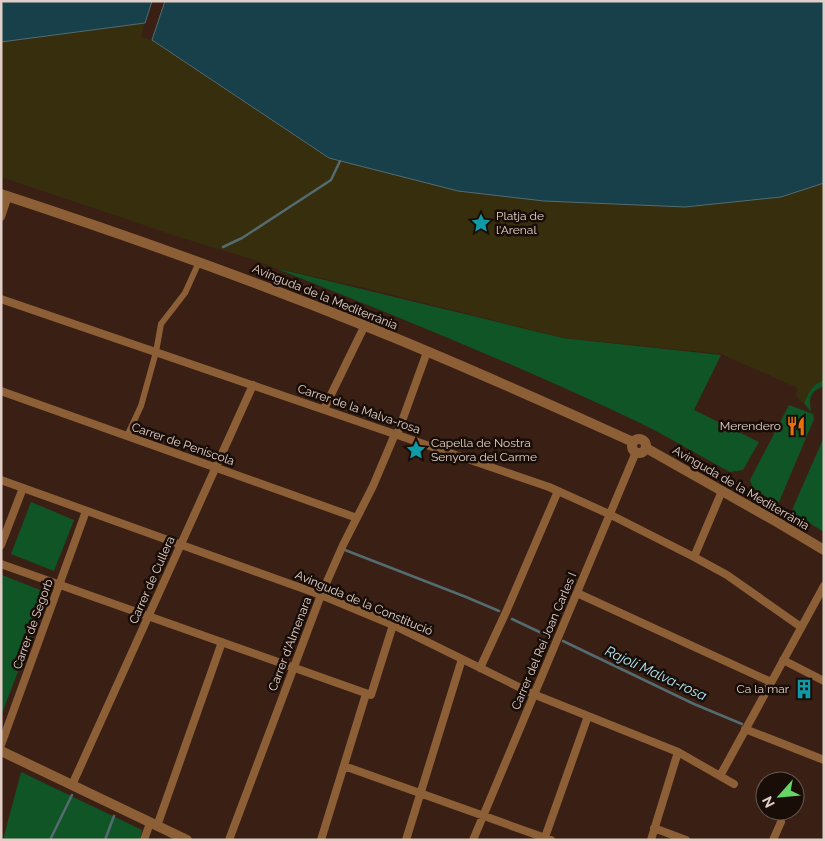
<svg xmlns="http://www.w3.org/2000/svg" width="825" height="841" font-family="Raleway,sans-serif">
<style>
.green{fill:#0f5526}
.sand{fill:#372e0e}
.water{fill:#17404b;stroke:#546b70}
.lines{fill:none;stroke-linecap:round;stroke-linejoin:round}
.stream{stroke:#546b70;stroke-width:2.5}
.pedestrian{stroke:#8d5f37;stroke-width:6}
.minor{stroke:#8d5f37;stroke-width:8}
.tertiary{stroke:#8d5f37;stroke-width:10}
.labels{text-anchor:middle;stroke-width:5;stroke-linejoin:round;paint-order:stroke}
.poi-label{font-size:12px;fill:#e1cec7;stroke:#190d08;text-anchor:start}
.street-label{font-size:12px;fill:#e1cec7;stroke:#190d08}
.water-label{font-size:14px;font-style:italic;fill:#b2eafb;stroke:#190d08}
</style>
<rect width="100%" height="100%" fill="#3a2014"/>
<!-- green -->
<path class="green" d="M275 268 563 338 721 355 694 410 759 442 743 470 730 472C700 456 671 438 640 423 521 366 398 317 275 268Z
M824 380V386C809 392 809 398 811 412L804 403C808 393 812 384 824 380Z
M789 405 813 414 814 419 779 502 777 504 753 488 750 480Z
M824 437V532L796 515 792 513V510Z
M31 502 74 520 54 571 11 554Z
M2 575 48 593 1 716V577Z
M21 772 142 830 140 840H3Z"/>
<!-- sand -->
<path class="sand" d="M145 23 141 37 152 40 329 158 340 161 781 197 824 183V380C812 384 808 393 804 403 796 398 795 397 798 388L721 354 564 338 365 288 275 268 255 260 185 239 1 177V42Z"/>
<!-- water -->
<path class="water" d="M1 1H152L145 23 1 42Z
M165 1H824V183L781 197 685 207 544 201 458 191 329 158 152 40Z"/>
<g class="lines">
<!-- stream -->
<path class="stream" d="M223 247 242 238 331 180 340 161
M345 550 466 597 499 611
M512 619 548 636
M563 641 694 704 742 724
M50 840 72 795
M105 840 114 816"/>
<!-- pedestrian -->
<path class="pedestrian" d="M127 436 141 406 156 352 161 324 185 293 199 262"/>
<!-- minor -->
<path class="minor" d="M1 217 8 196
M1 299 549 487 609 514 694 557 727 575 801 627
M1 391 357 518
M324 409 365 325
M397 435 427 352
M1 480 321 595 393 625 533 694 678 752 734 784
M1 545 23 488
M694 557 722 491
M1 564 371 695 393 625
M577 593 771 682
M783 660 824 681
M480 668 506 612 558 491
M745 729 824 760
M1 745 86 511
M344 766 551 840
M720 776 824 586
M72 785 253 385
M157 826 222 642
M654 828 686 840
M144 840 150 823
M229 840 321 595 343 545 373 486 395 434
M321 840 366 694
M406 840 462 659
M473 840 636 452
M544 840 588 716
M651 840 678 752
M773 840 781 822"/>
<!-- tertiary -->
<path class="tertiary" d="M1 194C123 234 244 277 363 325 454 361 544 402 633 442
M632 446a7 7 0 1 1 14 0a7 7 0 1 1-14 0Z
M646 448 777 522 824 550
M1 751 187 840"/>
</g>
<!-- icons -->
<defs>
<symbol id="sight-bare" viewBox="-9 -9 18 18"><path d="M0-6L1.8-2.2L6-1.7L2.9 1.2L3.7 5.4L0 3.3L-3.7 5.4L-2.9 1.2L-6-1.7L-1.8-2.2Z" fill="#0f9aa8" stroke="#190d08" stroke-width="2.5" paint-order="stroke"/></symbol>
<symbol id="restaurant-bare" viewBox="-9 -9 18 18"><path d="M-5-6h1v4h1v-4h1v4h1v-4h1v5L-1.5 .5V6h-2V.5L-5-1ZM5-6V6H3V1.5H1.5Q1.5-4 5-6Z" fill="#e8710a" stroke="#190d08" stroke-width="2.5" paint-order="stroke"/></symbol>
<symbol id="building-bare" viewBox="-9 -9 18 18"><path d="M-4-6H4V6H1V3H-1V6H-4ZM-2.5-4.3h1.7v1.8h-1.7ZM.8-4.3h1.7v1.8H.8ZM-2.5-1h1.7V.8h-1.7ZM.8-1h1.7V.8H.8Z" fill="#0f9aa8" stroke="#190d08" stroke-width="2.5" paint-order="stroke"/></symbol>
</defs>
<g fill-rule="evenodd">
<use href="#sight-bare" x="467" y="209" width="28" height="28"/>
<use href="#restaurant-bare" x="782" y="412" width="28" height="28"/>
<use href="#sight-bare" x="402" y="436" width="28" height="28"/>
<use href="#building-bare" x="790" y="675" width="28" height="28"/>
</g>
<g class="labels">
<!-- poi labels -->
<g class="poi-label">
<text x="496" y="220">Platja de<tspan x="496" dy="14">l'Arenal</tspan></text>
<text x="781" y="430" text-anchor="end">Merendero</text>
<text x="431" y="447">Capella de Nostra<tspan x="431" dy="14">Senyora del Carme</tspan></text>
<text x="789" y="693" text-anchor="end">Ca la mar</text>
</g>
<!-- street labels -->
<g class="street-label">
<text transform="translate(325 297) rotate(22)" y="4">Avinguda de la Mediterrània</text>
<text transform="translate(359 409) rotate(19)" y="4">Carrer de la Malva-rosa</text>
<text transform="translate(183 444) rotate(19)" y="4">Carrer de Peníscola</text>
<text transform="translate(741 488) rotate(30)" y="4">Avinguda de la Mediterrània</text>
<text transform="translate(152 580) rotate(-66)" y="4">Carrer de Cullera</text>
<text transform="translate(364 603) rotate(23)" y="4">Avinguda de la Constitució</text>
<text transform="translate(33 624) rotate(-70)" y="4">Carrer de Segorb</text>
<text transform="translate(544 641) rotate(-67)" y="4">Carrer del Rei Joan Carles I</text>
<text transform="translate(290 644) rotate(-69)" y="4">Carrer d'Almenara</text>
</g>
<!-- water labels -->
<g class="water-label">
<text transform="translate(656 673) rotate(25)" y="5">Rajolí Malva-rosa</text>
</g>
</g>
<!-- border -->
<rect width="825" height="841" fill="none" stroke="#e1cec7" stroke-width="5"/>
<!-- north arrow -->
<g transform="translate(780 796) rotate(243)"><circle r="24" fill="#190d08" stroke="#695a54"/>
<path d="M0-4L9 19L0 12L-9 19Z" fill="#67d466"/>
<text y="-8" font-size="14" font-weight="bold" text-anchor="middle" fill="#e1cec7">N</text>
</g>
</svg>
